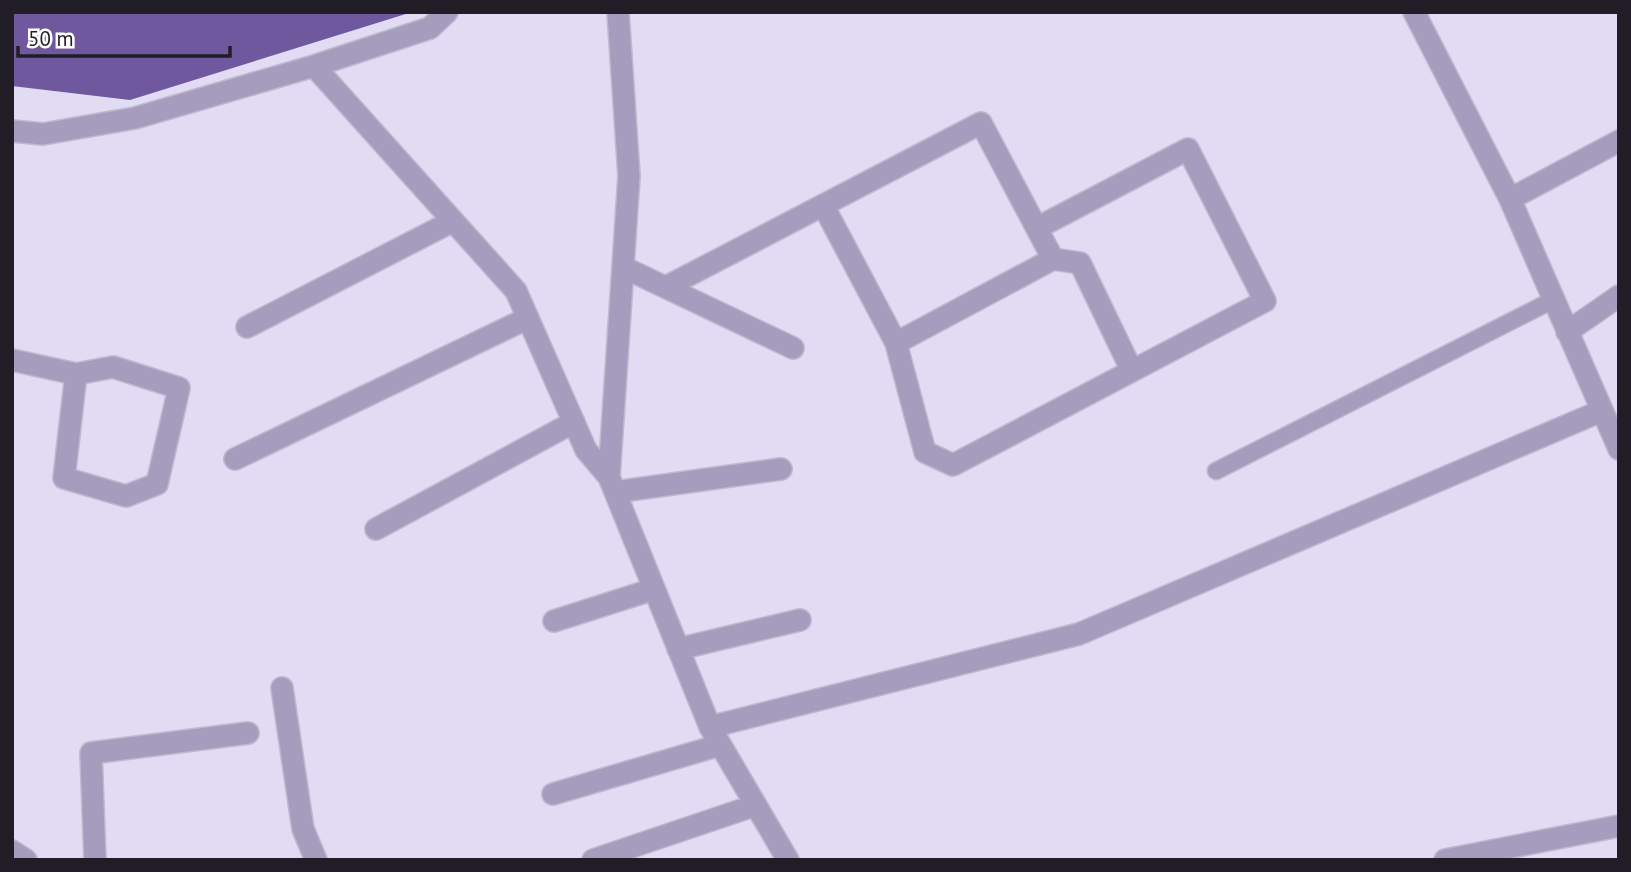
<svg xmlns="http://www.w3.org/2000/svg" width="1631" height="872" font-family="'PT Sans',sans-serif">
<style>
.building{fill:#6f589d}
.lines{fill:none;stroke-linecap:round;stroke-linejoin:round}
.lane-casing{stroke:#beb9ce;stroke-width:19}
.street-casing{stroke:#beb9ce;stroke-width:24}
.lane{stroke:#a69cbd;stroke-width:16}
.street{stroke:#a69cbd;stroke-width:21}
</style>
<rect width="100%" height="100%" fill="#e1dbf3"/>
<!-- building -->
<path class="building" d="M12 12H409V13L130 100 12 86Z"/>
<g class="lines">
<defs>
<path id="lane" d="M1216 471 1553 300"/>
<path id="street" d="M1414 12 1510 199 1619 449
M314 66 516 291 586 450 609 477 710 727 788 860
M12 131 43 134 135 118 314 66 430 28 447 12
M1510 199 1619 141
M1053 259 1080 263 1132 371
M625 268 793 348
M666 287 981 123 1053 259 896 343 823 205
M247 327 453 221
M1567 332 1619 296
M896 343 925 452 953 465 1265 301 1188 149 1037 228
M12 360 76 374 113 367 179 388 157 484 126 496 64 478 76 374
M235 459 528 318
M609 477 629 176 618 12
M615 492 781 469
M376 529 574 422
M554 621 654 589
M678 649 800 620
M282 688 303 829 316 860
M710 727 1079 634 1601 411
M553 794 720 745
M12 851 26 860
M95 860 91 753 248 733
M593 860 756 805
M1445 860 1619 826"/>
</defs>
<!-- lane casing -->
<use href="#lane" class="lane-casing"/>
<!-- street casing -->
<use href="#street" class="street-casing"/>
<!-- lane -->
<use href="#lane" class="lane"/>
<!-- street -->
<use href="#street" class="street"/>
</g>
<!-- border -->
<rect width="1631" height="872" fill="none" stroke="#201d26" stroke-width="28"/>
<!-- scale -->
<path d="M18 46v10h212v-10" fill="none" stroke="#201d26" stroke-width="3.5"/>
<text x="28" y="46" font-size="21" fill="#201d26" stroke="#ffffff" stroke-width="5" paint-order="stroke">50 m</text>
</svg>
